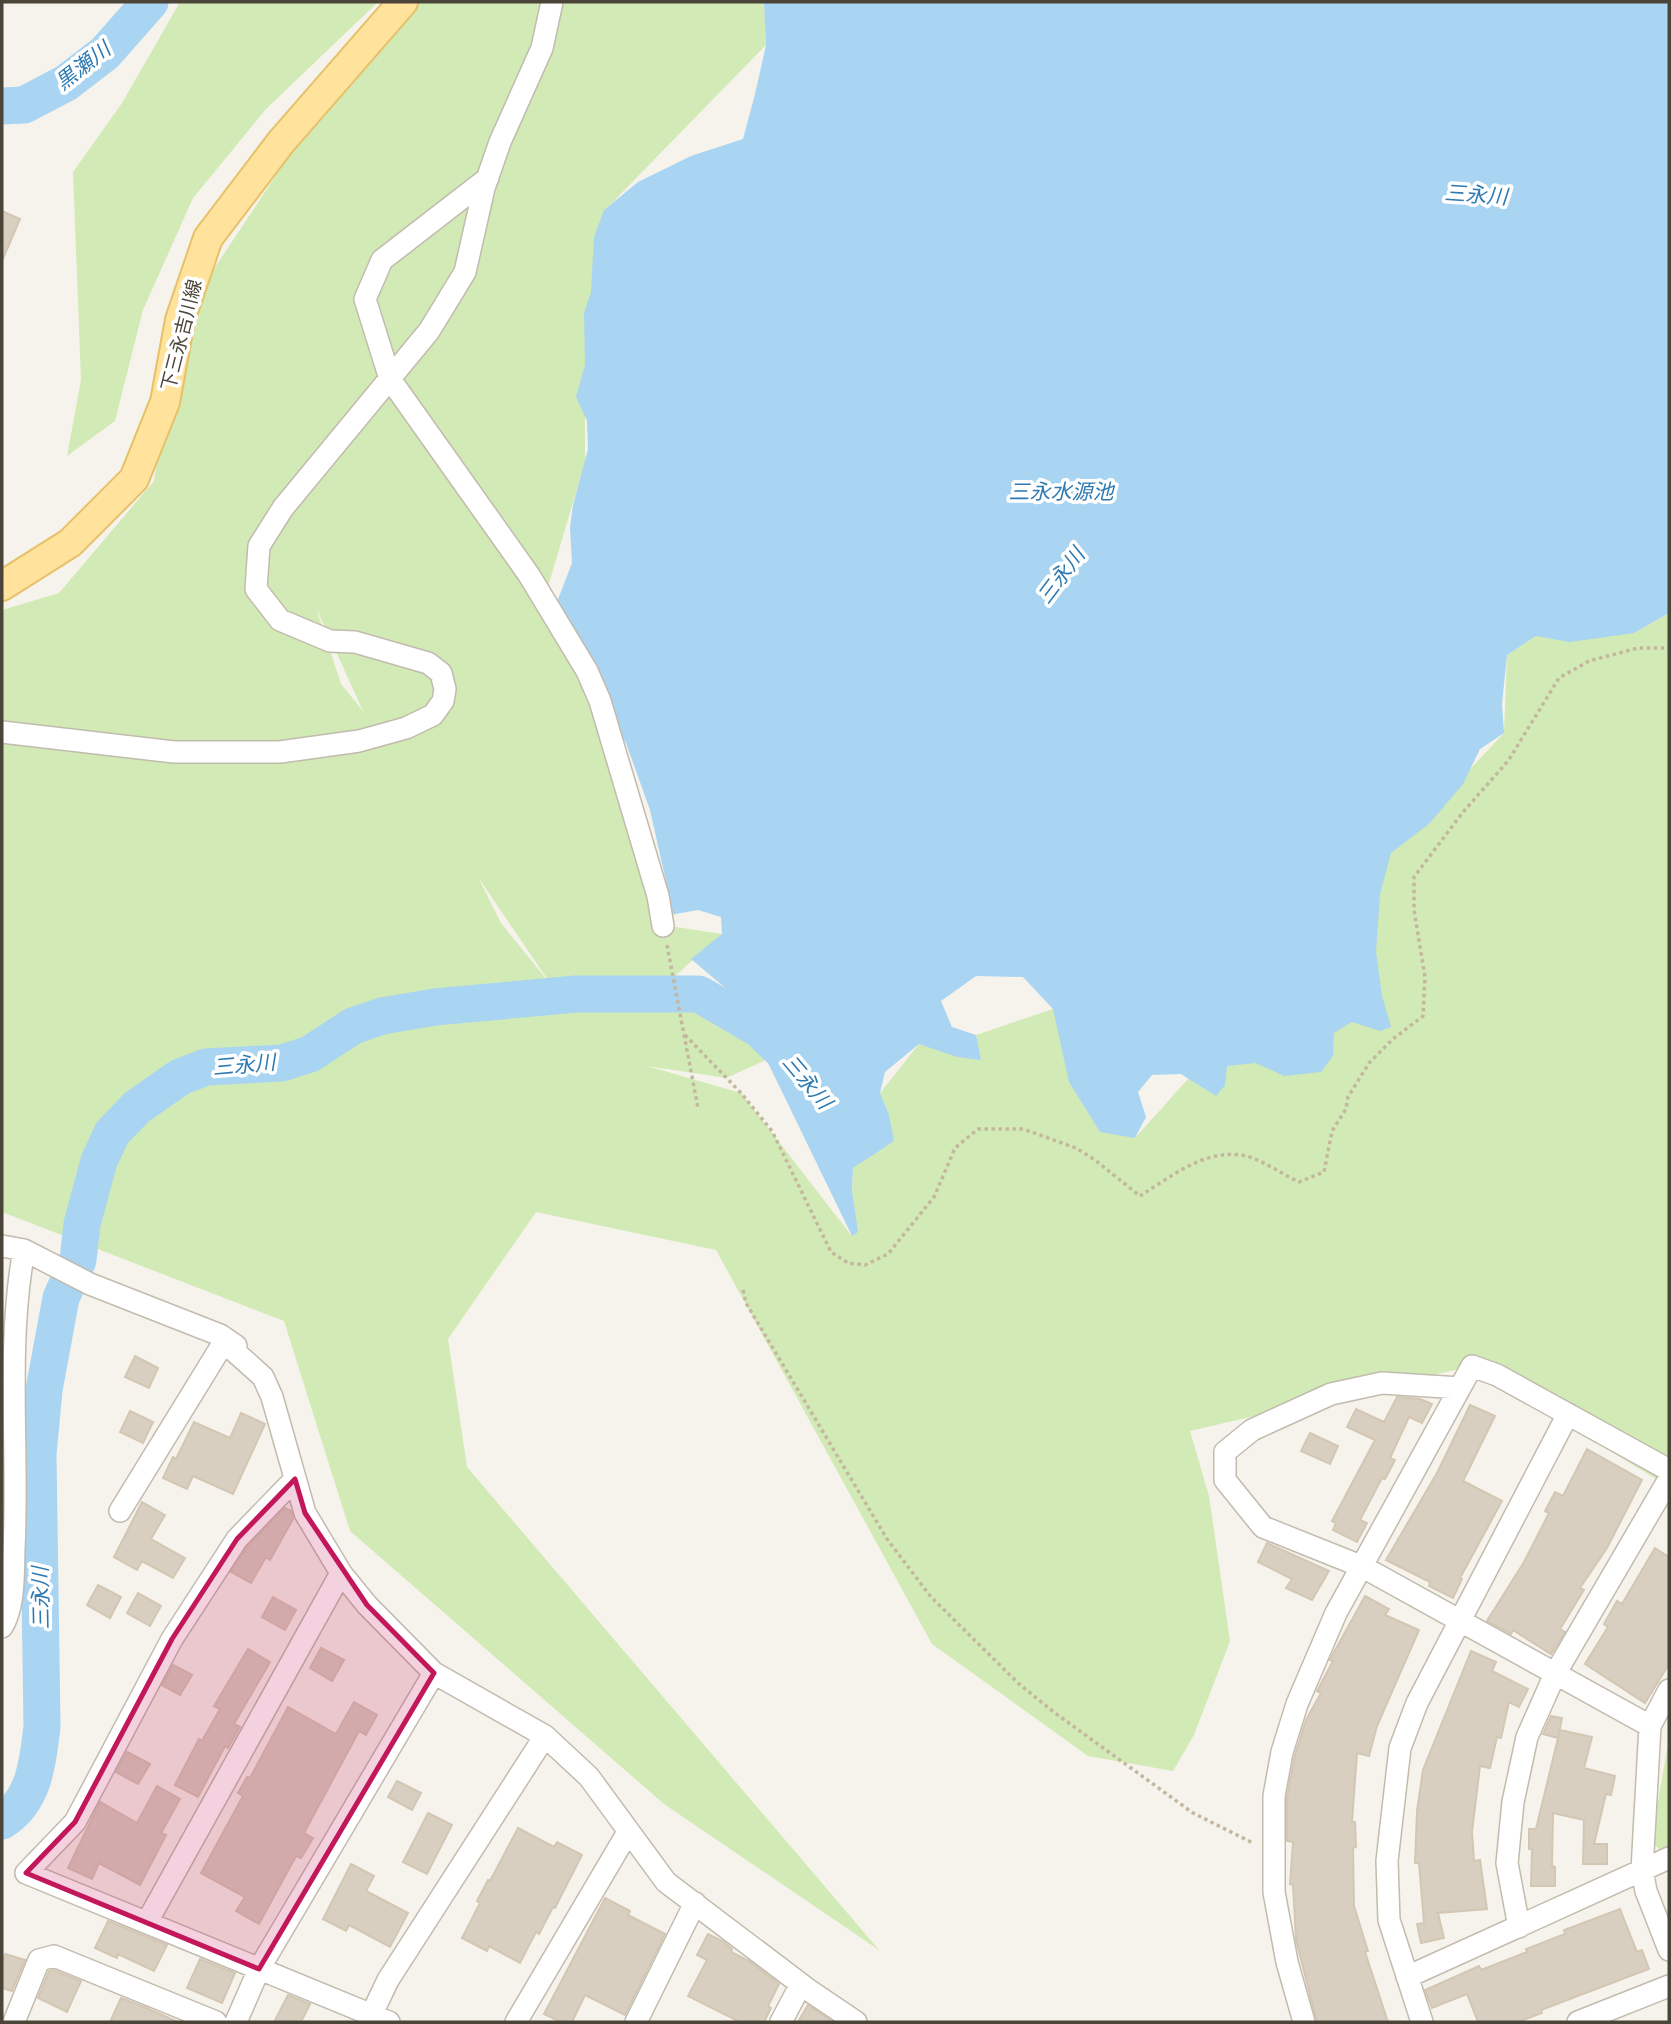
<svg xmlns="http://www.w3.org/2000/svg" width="1671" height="2024" font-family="Montserrat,'Noto Sans JP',sans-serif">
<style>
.green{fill:#d2eab5;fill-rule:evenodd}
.water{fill:#a9d4f2}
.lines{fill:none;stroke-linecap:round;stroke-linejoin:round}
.river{stroke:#a9d4f2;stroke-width:37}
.building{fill:#d8cfc1;stroke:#d3c7b4;stroke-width:2}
.minor-casing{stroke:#c2bbae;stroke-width:24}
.major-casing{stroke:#e6c16a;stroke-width:32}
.path{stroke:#c4b79f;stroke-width:3.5;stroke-dasharray:3.5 3.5;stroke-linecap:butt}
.minor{stroke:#fff;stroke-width:21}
.major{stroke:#ffe39c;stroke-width:28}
.marked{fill:#c2185b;fill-opacity:0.2;stroke:#c2185b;stroke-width:5;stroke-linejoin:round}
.labels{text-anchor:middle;stroke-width:7;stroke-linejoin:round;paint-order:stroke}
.street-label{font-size:19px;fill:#4b4439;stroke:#fff}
.water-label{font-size:21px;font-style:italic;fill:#2e7ab2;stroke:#fff}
</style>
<rect width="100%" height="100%" fill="#f6f3ec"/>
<!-- green -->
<path class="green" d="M180 2H378L266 109 193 198 143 310 115 421 67 456 81 380 73 172 122 103Z
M391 2H764L766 45 604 211 585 343V462L544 600 587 671 663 925 722 934 674 977 766 1060 726 1078 647 1066 741 1093 851 1235 853 1168 880 1093 919 1044 980 1059 976 1035 1053 1009 1135 1138 1391 853 1504 733 1507 655 1536 636 1634 633 1669 613V1487L1472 1366 1190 1431 1209 1496 1230 1641 1194 1735 1173 1771 1088 1756 932 1644 716 1250 536 1212 448 1339 467 1467 879 1950 664 1804 350 1531 284 1321 2 1212V610L59 593 154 481 180 320ZM317 611 318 612 363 711 341 684ZM478 877 552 986 501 923Z
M1669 1738V1849L1662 1852 1651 1841Z"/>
<!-- water -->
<path class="water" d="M764 2H1669V613L1634 633 1570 642 1536 636 1507 655 1502 704 1504 733 1480 749 1463 784 1430 823 1391 853 1380 894 1376 952 1382 996 1391 1027 1380 1031 1352 1022 1334 1033 1333 1056 1321 1072 1284 1076 1256 1063 1227 1066 1225 1085 1216 1096 1181 1074 1152 1075 1138 1092 1146 1117 1135 1138 1100 1132 1069 1082 1053 1009 1023 977 976 976 941 1001 952 1027 976 1035 981 1060 957 1057 919 1044 885 1072 880 1093 889 1115 894 1141 853 1168 852 1191 858 1232 852 1236 736 997 691 959 722 934 721 917 698 910 670 915 668 890 650 810 626 743 574 656 552 615 572 563 570 528 573 505 588 449 587 421 576 397 585 365 584 313 591 292 594 237 604 210 638 182 691 156 743 139 755 94 766 45Z"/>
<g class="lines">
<!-- river -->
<path class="river" d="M2 106 24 105 66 83 105 53 150 2
M2 1821C35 1800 38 1761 42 1726L38 1454 44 1390 61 1298 78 1260 82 1224 99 1161 112 1133 137 1107 180 1077 206 1067 282 1063 310 1054 353 1026 382 1016 435 1007 576 994H699L759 1029 785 1054"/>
</g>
<!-- building -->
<path class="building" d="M2 211 20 219 2 261Z
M135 1356 158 1368 149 1388 125 1377Z
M1397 1397 1420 1399 1432 1404 1422 1423 1409 1417 1390 1458 1395 1460 1385 1479 1382 1478 1360 1520 1367 1523 1357 1542 1333 1530 1336 1523 1332 1521 1375 1440 1347 1427 1356 1409 1384 1422Z
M1470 1405 1495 1416 1463 1481 1502 1501 1460 1578 1462 1579 1453 1598 1429 1586 1430 1582 1386 1560 1437 1473Z
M130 1411 153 1422 143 1443 120 1432Z
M241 1413 265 1424 233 1494 193 1476 187 1489 163 1478 173 1457 176 1459 194 1422 230 1438Z
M1310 1433 1338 1446 1330 1464 1301 1451Z
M1587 1449 1642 1480 1607 1548 1580 1588 1584 1590 1560 1629 1565 1632 1551 1654 1513 1630 1511 1634 1487 1621 1524 1562 1549 1513 1545 1511 1555 1492 1563 1496Z
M142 1502 165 1515 151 1539 185 1558 173 1578 142 1561 137 1570 114 1557Z
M285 1508 291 1511 293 1519 270 1560 266 1557 251 1583 231 1572 247 1547Z
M1267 1543 1329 1571 1312 1600 1286 1588 1292 1579 1258 1562Z
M1655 1548 1669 1557V1664L1645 1703 1585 1664 1608 1627 1604 1624 1617 1601 1622 1604Z
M98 1585 121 1597 110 1618 87 1605Z
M138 1593 161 1606 150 1626 127 1613Z
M1365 1596 1389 1609 1385 1615 1419 1630 1377 1726 1369 1756 1357 1753 1352 1822H1355L1356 1847 1353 1848 1354 1906 1368 1951 1365 1952 1388 2022H1317L1296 1940 1293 1885 1290 1884 1293 1842 1287 1841V1797L1295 1755 1306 1720 1321 1693 1317 1691 1333 1661 1330 1660 1333 1654Z
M273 1597 296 1610 285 1630 262 1617Z
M321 1648 344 1660 332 1681 310 1668Z
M248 1649 270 1662 234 1724 240 1727 228 1748 225 1746 198 1797 175 1785 199 1739 202 1741 220 1709 214 1706Z
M1471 1651 1496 1662 1492 1671 1528 1689 1519 1707 1509 1702 1501 1738 1497 1737 1490 1768 1480 1766 1472 1832 1474 1861 1480 1860 1487 1909 1438 1913 1444 1938 1421 1943 1417 1924 1424 1923 1419 1863H1415L1417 1811 1423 1770Z
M173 1665 192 1675 180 1695 162 1685Z
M354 1702 377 1715 366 1735 359 1731 304 1833 313 1838 301 1858 296 1856 259 1924 236 1911 245 1897 201 1873 243 1796 238 1793 247 1777 250 1778 288 1707 336 1734Z
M1551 1716 1562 1718 1558 1738 1543 1734Z
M1560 1730 1592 1737 1584 1768 1615 1776 1611 1795 1606 1794 1594 1844H1607V1864H1583L1584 1820 1553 1813 1552 1866 1555 1867V1886H1531L1532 1849H1529V1829H1536Z
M127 1752 150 1764 138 1784 116 1772Z
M397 1781 421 1793 412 1810 388 1797Z
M157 1786 180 1799 161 1833 166 1835 140 1885 99 1863 92 1879 68 1868 100 1802 137 1823Z
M428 1813 452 1825 427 1874 403 1862Z
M518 1828 554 1847 557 1842 582 1855 555 1908 553 1907 539 1934 536 1932 520 1963 489 1946 487 1951 462 1938 480 1903 477 1901 488 1880 490 1881Z
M351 1864 374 1876 366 1891 408 1913 390 1947 349 1925 346 1931 323 1919Z
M605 1898 630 1911 628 1915 665 1934 625 2015 585 1995 572 2022H561L544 2014Z
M1620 1909 1637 1952 1642 1950 1649 1969 1541 2010 1542 2013 1518 2022H1478L1467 1994 1432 2008 1425 1990 1479 1966 1481 1970 1527 1952 1526 1949 1565 1934 1564 1930Z
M108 1921 167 1945 154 1971 118 1954 117 1958 95 1948Z
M708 1934 724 1942 732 1949 731 1952 749 1961 779 1984 768 2006 771 2008 764 2022H740L688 1996 707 1960 697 1955Z
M5 1954 25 1960 12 1991 2 1988V1963Z
M200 1959 235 1973 222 2003 187 1988Z
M53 1970 81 1981 67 2012 38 1998 49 1971Z
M288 1995 310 2004 301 2022H274Z
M121 1998 144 2007 178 2022H110Z
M808 2005 833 2022H798Z"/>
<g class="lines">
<defs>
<path id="minor" d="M488 178 382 260 365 299 390 379 529 575 587 671 600 701 658 896 663 926
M2 732 174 752H280L359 741 406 728 433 715 443 701 445 689 441 673 428 663 355 642 330 641 280 620 256 589 259 546 283 508 429 331 465 272 484 188 500 142 542 48 552 2
M2 1246 24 1250 90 1284 220 1335 236 1346
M224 1342 263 1377 272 1397 305 1513 341 1573 367 1605 434 1673 545 1736 589 1777 666 1882 810 1991 856 2022
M1460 1388 1382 1383 1331 1394 1252 1430 1225 1452V1480L1263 1527 1363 1567 1650 1726
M295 1479 237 1539 172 1639 75 1822 26 1873 389 2022
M120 1511 224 1342
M2 1627C15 1605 13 1574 14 1549 19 1450 6 1348 24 1250
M1669 1690 1650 1726 1642 1870 1646 1891 1669 1950
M147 1922 341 1573
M1519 1927 1507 1863 1513 1802 1527 1737 1555 1674 1669 1479
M1407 1977 1669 1858
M14 2022 39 1960 54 1956 216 2022
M236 2022 259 1969 434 1673
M368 2022 388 1980 545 1736
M516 2022 628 1832
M636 2022 695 1903
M781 2022 801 1984
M1304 2022 1287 1962 1274 1892V1796L1282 1752 1297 1704 1336 1613 1472 1366 1497 1375 1669 1470
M1422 2022 1389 1920 1387 1861 1400 1748 1417 1703 1568 1414
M1578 2022 1669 1986"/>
<path id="major" d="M2 586 70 543 134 479 165 402 180 320 208 238 281 142 403 2"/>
</defs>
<!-- minor casing -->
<use href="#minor" class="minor-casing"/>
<!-- major casing -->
<use href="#major" class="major-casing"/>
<!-- path -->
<path class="path" d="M667 945 698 1108
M685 1035 741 1093 772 1131 831 1252 848 1263 865 1265 888 1254 934 1197 955 1148 978 1129H1023L1076 1148 1095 1160 1140 1196C1173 1175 1214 1142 1255 1159 1270 1165 1284 1175 1299 1182L1324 1172 1332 1131 1346 1109 1348 1097 1369 1063 1393 1039 1423 1016 1425 977 1414 910V877L1463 812 1508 761 1559 678 1589 661 1638 648H1669
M743 1290 746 1303 887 1539 931 1597 1019 1684 1055 1713 1193 1813 1253 1843"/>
<!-- minor -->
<use href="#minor" class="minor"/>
<!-- major -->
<use href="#major" class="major"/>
</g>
<!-- marked area -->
<path class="marked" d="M295 1479 305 1513 367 1605 434 1673 259 1969 26 1873 75 1822 172 1639 237 1539Z"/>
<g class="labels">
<!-- street labels -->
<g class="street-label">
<text transform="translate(181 335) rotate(-76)" y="7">下三永吉川線</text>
</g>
<!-- water labels -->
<g class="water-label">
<text transform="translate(83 66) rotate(-38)" y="7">黒瀬川</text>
<text transform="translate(1476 195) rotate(4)" y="7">三永川</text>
<text x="1061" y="499">三永水源池</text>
<text transform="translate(1061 576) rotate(-53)" y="7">三永川</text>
<text transform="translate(244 1065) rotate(-5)" y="7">三永川</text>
<text transform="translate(807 1082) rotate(50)" y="7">三永川</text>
<text transform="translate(41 1598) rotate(-91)" y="7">三永川</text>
</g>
</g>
<!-- border -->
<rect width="1671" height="2024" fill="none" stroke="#4b4439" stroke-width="7"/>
</svg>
